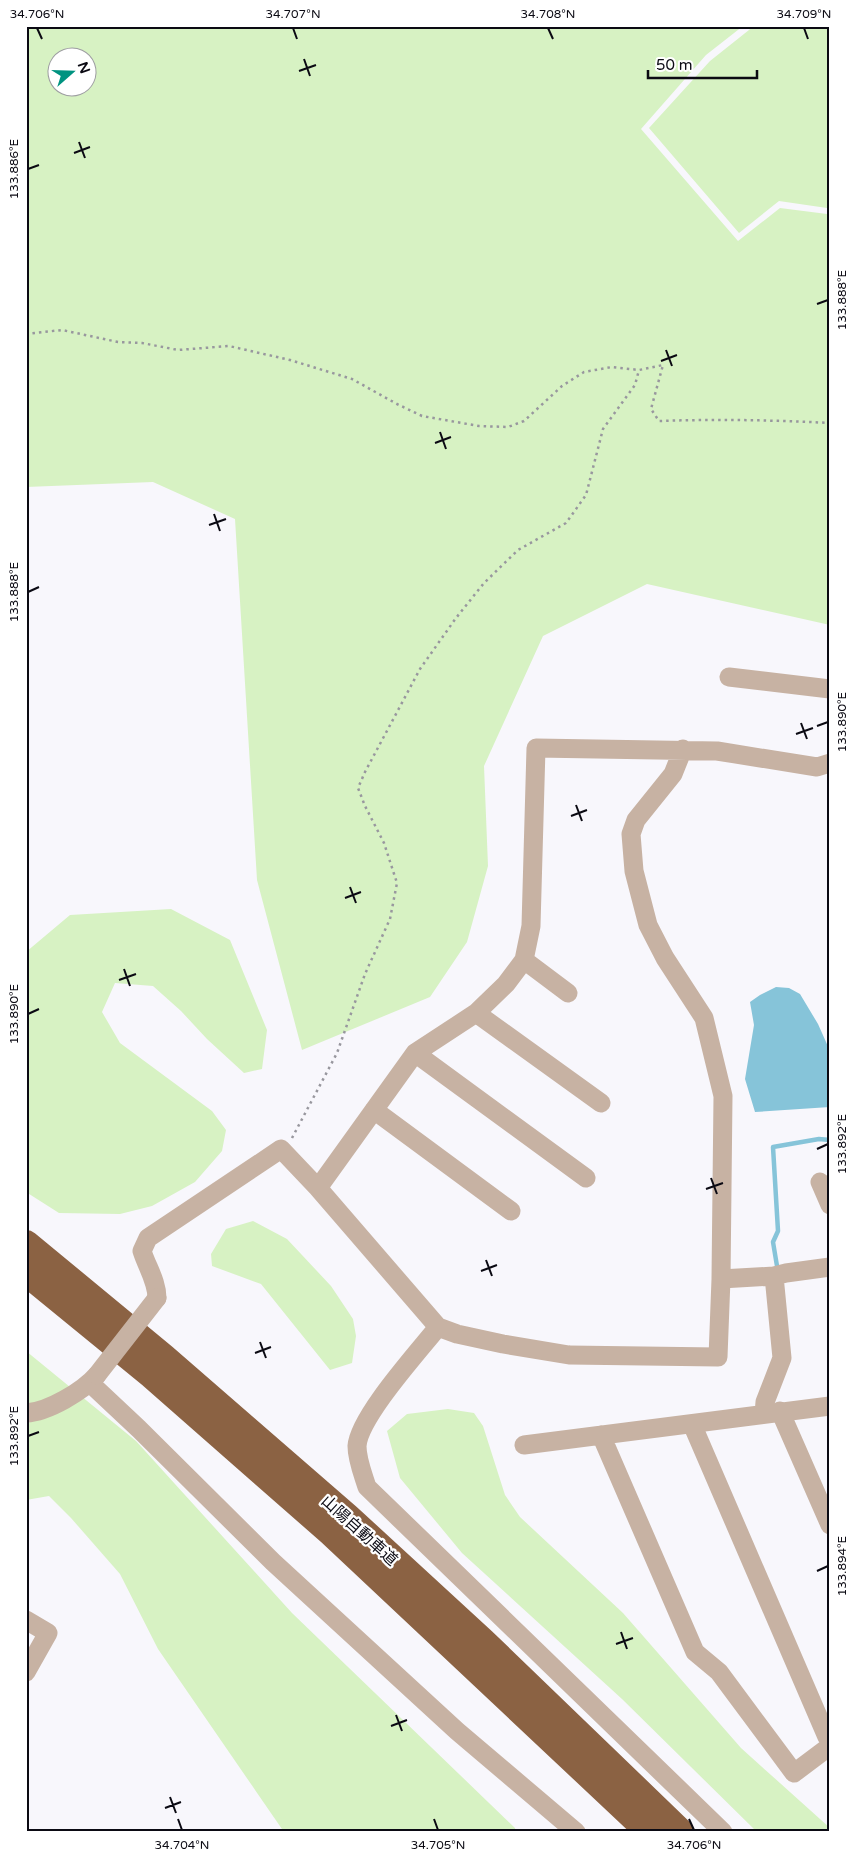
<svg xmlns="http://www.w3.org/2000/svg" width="856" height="1858" font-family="'Varela Round','Noto Sans JP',sans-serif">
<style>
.green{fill:#d7f2c3;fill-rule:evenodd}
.water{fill:#86c4d9}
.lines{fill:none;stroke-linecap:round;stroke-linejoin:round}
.stream{stroke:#86c4d9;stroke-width:4.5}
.path{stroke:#98979e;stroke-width:2.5;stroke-dasharray:2.5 4;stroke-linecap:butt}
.minor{stroke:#c7b2a3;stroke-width:19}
.highway{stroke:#8b6243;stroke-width:28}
.minor-bridge{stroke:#c7b2a3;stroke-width:19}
.ticks{fill:none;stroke:#0b0a13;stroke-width:2}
.labels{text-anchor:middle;stroke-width:4.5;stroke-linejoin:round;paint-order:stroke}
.street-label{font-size:16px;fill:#0b0a13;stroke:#fff}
.neatline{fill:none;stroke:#0b0a13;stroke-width:2}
.ticks-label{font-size:12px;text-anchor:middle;fill:#0b0a13}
</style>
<rect width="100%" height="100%" fill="#f8f7fc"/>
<!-- green -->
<path class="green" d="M26 26H743L706 55 641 129 738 241 780 208 827 214 830 213V625L647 584 543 636 484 766 488 866 467 942 430 997 302 1050 257 880 235 519 153 482 26 487ZM58 58H88V88H58Z
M754 26H830V207L827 208 779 201 739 233 649 128 710 61Z
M171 909 230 940 267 1030 262 1069 244 1073 207 1039 181 1011 153 986 115 983 102 1012 120 1043 212 1111 226 1130 222 1151 195 1182 152 1206 120 1214 59 1213 26 1192V952L70 915Z
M253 1221 287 1239 331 1286 353 1319 356 1336 352 1363 330 1370 261 1284 212 1266 211 1254 226 1229Z
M26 1351 136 1441 292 1613 515 1828 516 1832H284L158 1649 120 1574 71 1518 49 1496 26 1500Z
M448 1409 474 1413 483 1426 505 1495 520 1517 623 1613 741 1748 830 1828V1832H757L622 1699 462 1553 400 1478 387 1431 407 1414Z"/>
<!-- water -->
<path class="water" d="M776 987 789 988 800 994 818 1024 830 1051V1107L755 1112 745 1079 754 1025 750 1002 760 995Z"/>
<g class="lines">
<!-- stream -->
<path class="stream" d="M777 1266 773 1242 778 1231 773 1147 819 1139 830 1140"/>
<!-- path -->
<path class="path" d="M26 334 62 330 118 342 142 343 178 350 229 346 290 360 352 379 397 404 422 416 479 426 508 427 524 421 562 386 584 372 612 367 639 370 663 365 651 409 659 421C716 419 773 420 830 423
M292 1138 337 1053 365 974 390 919 397 883 384 843 365 806 358 788 365 772 420 669 456 618 484 583 518 550 566 523 586 495 603 429 635 385 639 370"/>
<!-- minor -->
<path class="minor" d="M729 677 830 689
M524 960 568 993
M476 1013 601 1103
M415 1053 586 1178
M374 1110 511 1211
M820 1182 830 1205
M318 1188 415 1053 476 1013 506 984 524 960 531 926 536 748 717 751 817 767 830 763
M774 1276 786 1273 830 1267
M721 1279 774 1276 782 1358 765 1402 764 1414
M157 1298C157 1281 147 1267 142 1251L148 1238 281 1149 318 1188 438 1327 457 1334 503 1344 569 1355 718 1357 721 1279 723 1096 704 1018 665 958 648 925 634 871 631 834 636 820 673 774 683 749
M438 1327C418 1352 359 1417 357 1446 357 1460 363 1474 367 1487L723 1832
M90 1383 139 1429 273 1562 457 1731 576 1832
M780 1411 830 1525
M26 1413C48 1412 83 1391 97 1375
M692 1424 827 1737 830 1739
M601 1435 695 1652 719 1672 794 1773 830 1746
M524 1445 830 1406
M26 1620 48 1633 26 1672"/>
<!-- highway -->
<path class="highway" d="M26 1244 164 1358 347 1517 483 1642 680 1832
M26 1272 152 1375 332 1533 650 1832"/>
<!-- minor-bridge -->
<path class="minor-bridge" d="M97 1375 157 1298"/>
</g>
<!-- ticks -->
<path class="ticks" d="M37 28 42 39M293 28 297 39M548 28 553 39M804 28 808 39M304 59 310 76M299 71 316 65M79 142 85 158M74 153 90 147M28 169 39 165M817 304 828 300M666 350 672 366M661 361 677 355M440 432 446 449M435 443 451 437M214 514 220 531M209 525 226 519M28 592 39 587M801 723 807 739M817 726 828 722M796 734 813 728M576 805 582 821M571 816 587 810M350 887 356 903M345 898 361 892M124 969 130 986M119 980 136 974M28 1014 39 1009M817 1149 828 1144M711 1178 717 1194M706 1189 723 1183M486 1260 492 1276M481 1271 497 1265M260 1342 266 1358M255 1353 271 1347M28 1436 39 1432M817 1571 828 1566M621 1632 627 1649M616 1644 633 1638M396 1715 402 1731M391 1726 407 1720M170 1797 176 1813M165 1808 181 1802M178 1819 182 1830M434 1819 438 1830M689 1819 694 1830"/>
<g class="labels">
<!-- street labels -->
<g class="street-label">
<text transform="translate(360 1530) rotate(42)" y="6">山陽自動車道</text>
</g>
</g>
<!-- border -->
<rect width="856" height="1858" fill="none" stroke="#ffffff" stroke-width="55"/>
<!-- north arrow -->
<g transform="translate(72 72) rotate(70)"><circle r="24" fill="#ffffff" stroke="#9d9da1"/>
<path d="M0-4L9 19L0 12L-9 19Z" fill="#009380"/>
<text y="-8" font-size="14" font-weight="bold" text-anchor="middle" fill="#0b0a13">N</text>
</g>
<!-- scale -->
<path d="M648 70v8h109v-8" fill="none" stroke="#0b0a13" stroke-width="2.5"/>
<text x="656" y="70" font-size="15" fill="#0b0a13" stroke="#ffffff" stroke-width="4" paint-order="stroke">50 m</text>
<rect x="28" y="28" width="800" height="1802" class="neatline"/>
<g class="ticks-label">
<text x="37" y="18">34.706°N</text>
<text x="293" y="18">34.707°N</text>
<text x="548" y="18">34.708°N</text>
<text x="804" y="18">34.709°N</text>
<text transform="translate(14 169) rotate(-90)" y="4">133.886°E</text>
<text transform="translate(842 300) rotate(-90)" y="4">133.888°E</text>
<text transform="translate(14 592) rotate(-90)" y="4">133.888°E</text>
<text transform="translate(842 722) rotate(-90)" y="4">133.890°E</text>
<text transform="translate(14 1014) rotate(-90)" y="4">133.890°E</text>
<text transform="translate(842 1144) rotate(-90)" y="4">133.892°E</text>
<text transform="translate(14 1436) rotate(-90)" y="4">133.892°E</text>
<text transform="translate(842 1566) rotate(-90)" y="4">133.894°E</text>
<text x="182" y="1849">34.704°N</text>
<text x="438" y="1849">34.705°N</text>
<text x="694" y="1849">34.706°N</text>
</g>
</svg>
